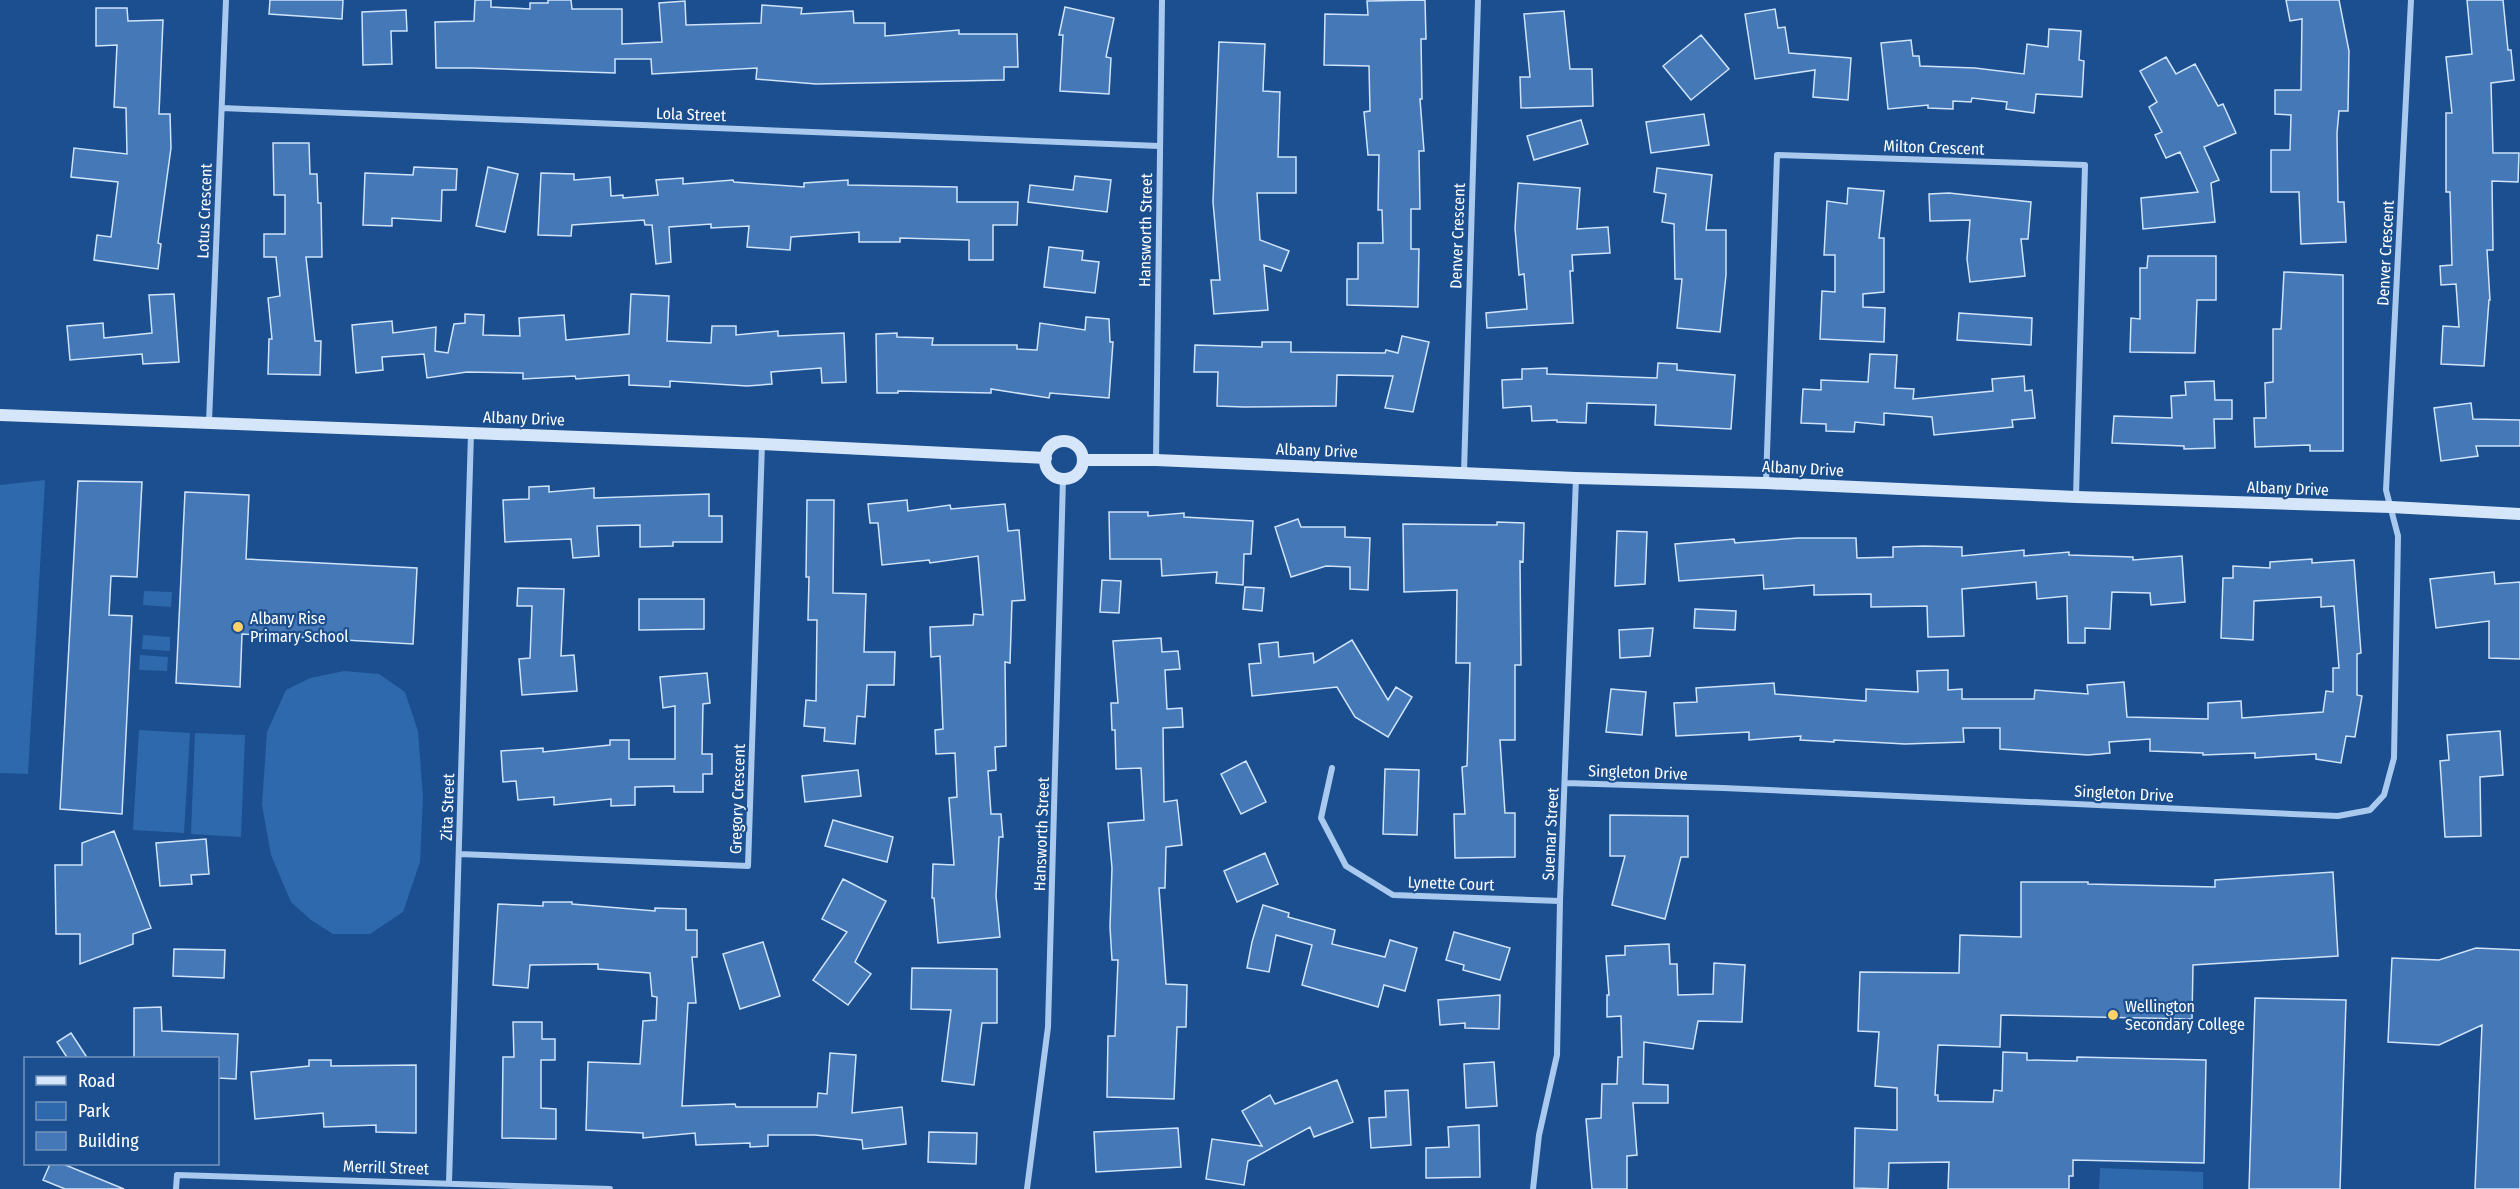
<svg xmlns="http://www.w3.org/2000/svg" width="2520" height="1189" font-family="'Fira Sans Condensed',sans-serif">
<style>
.green{fill:#2e69ad}
.building{fill:#4478b7;stroke:#cfe3fa;stroke-width:1.5}
.lines{fill:none;stroke-linecap:round;stroke-linejoin:round}
.street{stroke:#a9c9ee;stroke-width:6}
.secondary{stroke:#d6e6fa;stroke-width:12}
.poi-dot{fill:#ffd166;stroke:#1b4f8f;stroke-width:2}
.labels{text-anchor:middle;stroke-width:4.5;stroke-linejoin:round;paint-order:stroke}
.street-label{font-size:16px;fill:#fff;stroke:#1b4f8f}
.poi-label{font-size:16px;fill:#fff;stroke:#1b4f8f;text-anchor:start}
</style>
<rect width="100%" height="100%" fill="#1b4f8f"/>
<!-- green -->
<path class="green" d="M45 480 28 774 0 773V485Z
M144 591 172 592 171 607 143 605Z
M143 635 170 637V651L142 649Z
M140 655 168 657 167 671 139 670Z
M344 671 379 674 405 692 418 731 423 797 420 862 403 912 370 934H333L311 920 291 902 271 855 262 805 267 732 286 690 310 678Z
M139 730 190 733 184 833 133 830Z
M195 733 245 735 241 837 191 834Z
M2100 1168 2203 1172V1189H2099Z"/>
<!-- building -->
<path class="building" d="M270 0H343L342 19 269 14Z
M475 0H491V7L530 9V3H548V0H571L572 9H622V44L662 42 659 3 685 1 686 25 761 23 762 5 802 8 801 14 853 11 854 23H885V36L959 30V34H1017L1018 67H1004V80L816 84 756 79 757 68 652 74 651 59H615V73L473 68H436L435 22 474 21Z
M1425 0 1426 39H1421L1422 99H1420L1424 151H1419L1420 209H1411V249H1419L1418 307 1347 305V279H1358V243H1383L1382 210H1378L1379 155H1368L1364 112 1370 111 1369 66 1324 65 1325 14 1368 15 1367 1Z
M2286 0H2339L2349 51 2348 111H2339L2337 133 2338 202H2344L2346 242 2301 244 2299 192H2271V150H2290L2291 115 2275 114V90H2301L2302 19 2290 21Z
M2467 0H2503L2508 50H2511L2514 80 2491 83 2493 153H2519L2518 182 2492 181 2493 250H2487L2490 300H2489L2484 366 2441 364 2443 326 2459 327 2456 284 2441 285 2440 266 2452 265 2450 192H2446V113H2452L2446 57 2472 54Z
M1065 7 1114 18 1106 57 1111 58 1109 94 1060 91 1063 35H1059Z
M96 8H127L128 21 163 20 159 114H170L171 148 158 243 161 244 158 269 94 260 97 235 111 237 118 182 71 177 74 148 127 154 126 108 114 107 117 45 96 46Z
M1775 9 1778 28 1785 27 1789 53 1851 58 1848 100 1813 97 1815 70 1755 79 1745 14Z
M406 10 407 31H391L392 64 363 65 362 12Z
M1564 11 1570 69H1592L1593 106 1521 108 1520 77H1530L1524 14Z
M2049 29 2081 31 2079 60 2084 61 2082 97 2036 94 2034 113 2006 109 2007 102 1972 98 1971 102 1953 101V109L1928 108V105L1888 109 1881 43 1911 40 1913 56H1919L1920 66 1975 68 2024 74 2027 44 2048 47Z
M1701 35 1729 69 1691 100 1663 66Z
M1219 42 1265 44 1263 91 1280 92 1278 157H1296V193H1257L1260 240 1289 251 1281 271 1264 265 1268 310 1214 314 1211 280H1220L1213 202Z
M2166 57 2176 74 2195 64 2218 106 2223 104 2236 133 2204 147 2219 180 2211 183 2215 222 2143 229 2141 198 2198 192 2180 152 2166 158 2155 135 2162 132 2149 107 2157 102 2140 71Z
M1704 114 1709 145 1651 153 1646 122Z
M1581 120 1588 144 1534 160 1527 136Z
M273 143H309L310 174H317L318 203H321L322 257H306L315 341H321L320 375 268 374 269 339H272L268 298 280 296 276 257H264V234H285V195H274Z
M414 167 457 169 456 190H442L441 221 392 218V226L363 225 365 173 413 175Z
M488 167 518 174 505 232 476 226Z
M1657 168 1712 175 1706 230H1726V275L1720 332 1677 328 1682 279H1675L1674 224 1662 222 1666 194 1654 192Z
M541 173 574 174V180L610 177 611 196 623 195V198L658 195 656 180 683 178V184L733 180 734 182 804 187V183L848 180V185L957 187V202H1018L1017 225H993V260H969V240L900 238V242H859V232L791 237 790 250 747 247 749 226 711 228V224L669 227 671 262 656 264 652 225H645L644 220 572 225 571 236 538 235Z
M1075 176 1111 180 1107 212 1028 202 1030 185 1073 190Z
M1518 183 1580 188 1577 229 1608 227 1610 253 1572 255 1573 271H1570L1573 323 1487 328 1486 313 1527 309 1524 274 1519 275 1515 228Z
M1848 188 1884 191 1879 238H1884V292L1863 294V307L1885 308 1884 342 1820 339 1822 291 1835 292V255H1824L1827 201 1847 204Z
M1949 193 2031 202 2028 239H2021L2025 276 1970 282 1967 259 1970 220 1930 221 1929 194Z
M1049 247 1083 251 1082 260 1099 262 1095 293 1044 287Z
M2148 256H2216V300H2197L2195 353 2130 352 2131 318 2140 319V268H2147Z
M2284 272 2343 275V451H2310V445L2255 447 2254 418H2266L2265 383 2273 382V329H2281Z
M174 294 179 362 143 364 142 354 70 360 67 326 103 323 104 338 152 333 149 295Z
M631 294 669 296 667 341 711 343 712 326H736V335L778 331V336L844 333 846 382 822 383 821 368 771 372 772 384 747 386 670 381V387L629 385V375L576 379 575 376 523 379V373L467 372 427 378 424 354 382 357 383 370 356 373 352 325 392 321 393 333 436 327 435 351 448 353 454 324 465 323V314L484 315 483 335 520 336 519 318 564 315 566 340 629 334Z
M1959 313 2032 318 2031 345 1957 340Z
M1086 317 1109 319 1110 342H1113L1109 398 1050 393 1049 398 991 389V393L898 391V393H877L876 334 897 333V337L933 338 932 345H1017V349L1037 350 1040 323 1085 330Z
M1402 336 1429 342 1413 412 1385 408 1393 376 1337 375 1336 406 1244 407 1217 406 1218 372H1194L1195 345 1262 347V342H1291V352L1385 353 1386 350 1398 353Z
M1870 354 1897 355 1895 388 1914 389 1913 399 1993 391 1992 379 2024 376 2025 391 2032 390 2035 418 2012 420 2013 427 1934 435 1932 417 1884 413V425L1855 422 1854 432 1826 431V424L1801 423 1803 389 1821 390V380L1868 382Z
M1658 363 1677 364V370L1735 375 1731 429 1655 425 1656 405 1587 403 1586 423 1557 422V420L1532 421 1531 406 1503 408 1502 380 1522 379V369L1547 368V374L1657 378Z
M2214 381 2215 400H2232V419H2214L2215 448 2184 449V446L2112 443 2114 416 2172 418 2171 396 2186 395 2185 382Z
M2471 403 2473 419 2520 420V446H2476L2478 456 2441 461 2434 408Z
M78 481 142 482 137 577 111 576 109 615 132 616 122 814 60 809Z
M549 486V492L594 488V498L709 494V516H722V542H673V546L640 547V525L597 526 599 556 573 558 571 539 505 542 503 500 529 499V487Z
M185 492 249 495 246 559 417 568 413 644 242 634 240 687 176 683Z
M807 500H834L833 593 866 594 864 652H895L894 685H867L865 717 857 716 855 744 824 741 825 728 804 726 806 700 816 701 817 620H808L809 577H806Z
M907 500 908 511 950 505 951 509 1005 504 1008 531 1019 530 1025 600 1012 601 1010 663 1005 662 1006 746 995 747 996 770 988 771 991 814H1001L1003 837H999L996 896 1000 937 938 943 934 898H932L933 864 954 865 949 798 957 797 955 753 936 754 935 730 943 729 940 656 931 657 930 627 973 625 974 614 983 615 978 556 930 563 929 560 882 565 878 523H870L868 504Z
M1109 512H1148V516L1184 513V517L1253 521 1251 554H1244L1243 585 1216 583 1217 572 1162 576 1161 559H1110Z
M1298 519 1301 527H1345V537L1370 538 1368 590 1350 589V567L1326 566 1291 577 1275 527Z
M1497 522 1524 523 1523 562 1520 561 1521 665H1515V740H1500L1505 813H1515V857L1455 858 1454 814H1465L1462 767 1467 766 1470 663H1456L1457 590 1404 592 1403 524 1497 525Z
M1617 531 1647 532 1645 584 1615 586Z
M1798 538H1856L1857 558 1893 557V547L1924 546 1962 547V556L2024 550V556L2069 552V555L2133 557V560L2182 556 2185 602 2151 605 2150 593 2112 592 2110 629 2085 628V643H2068L2067 596 2037 599 2036 582 1962 589 1964 636 1928 637 1927 606 1871 607V594L1814 595V585L1764 589 1763 575 1679 581 1675 544 1734 539 1735 543Z
M2312 559V563L2354 560 2361 653 2357 654V695L2362 696 2355 737 2346 736 2341 763 2316 759V754L2255 758V753L2203 755V753L2150 751V739L2109 742 2110 753 2088 755 2000 749V728H1963L1964 742 1905 744 1834 740V742L1800 740 1801 736 1749 740V732L1676 736 1674 703 1697 702 1696 688 1774 683 1775 694 1866 701V689L1918 692 1917 671 1948 670V690L1962 689V699H2034L2035 690 2088 694 2087 685 2124 682 2127 717 2208 719V703L2241 701 2242 718 2323 712 2326 691 2333 692V668H2339L2334 606 2321 607V597L2254 601 2253 640 2221 638 2223 578H2233V566L2270 568V562Z
M2494 572 2495 584 2520 582V659L2489 658V621L2436 628 2430 579Z
M1102 580 1121 581 1119 613 1100 612Z
M1245 587 1264 588 1262 611 1243 609Z
M518 588 564 589 561 656 574 655 577 691 522 695 519 659 530 658 532 606H517Z
M639 599H704V629L639 630Z
M1695 609 1736 611 1735 630 1694 628Z
M1653 628 1650 656 1620 658 1619 630Z
M1161 638 1162 652 1178 651 1180 669 1165 670 1167 709 1182 708 1183 727 1163 728 1164 802 1177 800 1182 845 1166 847 1165 888H1159L1166 984 1187 985 1186 1027H1177L1174 1099 1107 1097 1108 1036H1115L1118 960H1112L1110 927 1112 868 1108 823 1144 820 1141 768 1116 769 1115 730H1112L1111 703H1118L1113 641Z
M1352 640 1388 700 1396 687 1412 697 1388 737 1355 717 1337 687 1252 696 1249 664 1261 663 1259 644 1278 642 1279 657 1313 653 1314 663Z
M707 673 710 703 703 704 702 754H712V774H703V792H674V786L635 787V805L611 806V799L554 805V797L518 800 516 781 503 782 501 751 543 748V752L610 745V740H629V759H675V706L663 708 660 677Z
M1611 689 1646 692 1642 735 1606 732Z
M2500 731 2503 775 2480 777 2481 836 2445 837 2440 761 2449 760 2447 735Z
M1246 761 1266 802 1241 814 1221 774Z
M1385 769 1419 770 1417 835 1383 834Z
M858 770 861 796 805 802 802 776Z
M1610 815 1688 816V857H1681L1665 919 1612 905 1625 856H1610Z
M833 820 893 837 887 862 825 846Z
M114 831 151 928 133 934V944L80 964V934H56L55 865H82V843Z
M206 839 209 874 191 875 192 884 160 886 156 843Z
M1265 853 1278 884 1237 902 1224 871Z
M2333 872 2338 956 2193 965 2192 1019 2001 1015 2000 1047 1938 1045 1935 1095H1938V1101L1993 1102 1994 1090 2002 1091 2003 1052 2027 1053V1060L2077 1061V1057L2206 1060 2204 1163 2073 1160V1176H2069V1189H1948L1949 1162 1889 1163 1888 1189 1854 1188 1855 1128 1897 1130V1088L1875 1086 1879 1032 1858 1031 1860 972 1959 973 1960 935 2021 937V882H2088V884L2215 887V880Z
M843 879 886 901 855 962 871 974 848 1005 813 980 847 932 822 919Z
M543 902H572V904L655 911V908L686 909V930H697V957H692L696 1003H688L682 1106 735 1104 736 1107H817L818 1093 827 1094 830 1053 856 1055 852 1113 902 1107 906 1144 863 1149 862 1140 815 1135H768V1146L750 1147V1143L696 1145 695 1133 643 1138V1133L586 1130 588 1062 640 1064 643 1021 656 1020 657 997 652 996 650 973 598 969V964L530 965 528 988 493 985 498 904 543 906Z
M1263 905 1289 913 1288 917 1335 930 1332 944 1385 957 1390 940 1417 948 1405 991 1384 985 1378 1007 1302 985 1312 945 1276 935 1269 972 1247 968 1252 942Z
M1454 932 1510 948 1500 980 1463 970 1464 965 1446 960Z
M763 942 780 996 740 1009 723 954Z
M1669 944 1670 964H1677L1678 995 1713 994 1714 963 1745 965 1742 1022 1698 1021 1693 1049 1644 1042 1643 1084 1668 1085V1103H1633L1637 1155 1627 1156V1189H1592L1586 1119 1601 1118 1602 1084H1617L1618 1057H1622L1621 1016 1607 1017V995H1609L1606 956 1625 955V946Z
M2476 948 2520 950V1189H2475L2482 1025 2439 1045 2388 1042 2392 958 2439 960Z
M174 949 225 950 224 978 173 976Z
M912 968 997 969V1023H982L974 1085 942 1081 951 1010 911 1009Z
M1500 995 1499 1029 1465 1028V1023L1440 1025 1438 1000Z
M2255 998 2346 1000 2340 1189H2249Z
M161 1007 162 1031 238 1034 236 1079 218 1078V1059H134V1008Z
M513 1022H542V1039H555V1060H541V1108L556 1109V1139L502 1138 503 1057H514Z
M71 1033 88 1059H68L57 1042Z
M309 1060H331V1066L416 1065V1133L376 1132V1125L324 1127 323 1113 255 1119 251 1072 309 1066Z
M1494 1062 1497 1106 1466 1108 1464 1064Z
M1337 1080 1353 1122 1314 1137 1310 1127 1248 1161 1244 1185 1206 1179 1212 1139 1262 1146 1242 1111 1270 1095 1275 1104Z
M1408 1090 1411 1145 1371 1148 1369 1118 1386 1117 1385 1091Z
M1479 1125 1480 1177 1426 1178V1148L1449 1147 1448 1127Z
M1178 1128 1181 1167 1096 1172 1094 1132Z
M929 1132 977 1133 976 1164 928 1162Z
M50 1164H63L124 1189H65L43 1180Z"/>
<g class="lines">
<!-- street -->
<path class="street" d="M222 108 1159 146
M209 422 226 0
M1156 460 1162 0
M1464 472 1478 0
M1766 483 1777 155 2085 165 2076 497
M1332 768 1321 818 1346 866 1393 895 1560 901
M1566 783 1723 788 2338 816 2370 810 2384 795 2394 758 2398 536 2386 490 2411 0
M459 854 748 866 762 444
M449 1183 471 433
M176 1189 177 1175 610 1189
M1027 1189 1048 1027 1063 479
M1533 1189 1539 1135 1557 1055 1560 901 1576 478"/>
<!-- secondary -->
<path class="secondary" d="M0 415 762 444 1046 458
M1045 460a19 19 0 1 1 38 0a19 19 0 1 1-38 0Z
M1084 460H1156L1576 478 1766 483 2076 497 2391 507 2520 514"/>
</g>
<!-- markers -->
<g class="poi-dot">
<circle cx="238" cy="627" r="6"/>
<circle cx="2113" cy="1015" r="6"/>
</g>
<g class="labels">
<!-- street labels -->
<g class="street-label">
<text transform="translate(691 114) rotate(2)" y="6">Lola Street</text>
<text transform="translate(1934 147) rotate(2)" y="6">Milton Crescent</text>
<text transform="translate(204 211) rotate(-88)" y="6">Lotus Crescent</text>
<text transform="translate(1145 230) rotate(-89)" y="6">Hansworth Street</text>
<text transform="translate(1457 236) rotate(-88)" y="6">Denver Crescent</text>
<text transform="translate(2385 253) rotate(-87)" y="6">Denver Crescent</text>
<text transform="translate(524 418) rotate(2)" y="6">Albany Drive</text>
<text transform="translate(1317 450) rotate(2)" y="6">Albany Drive</text>
<text transform="translate(1803 468) rotate(3)" y="6">Albany Drive</text>
<text transform="translate(2288 488) rotate(2)" y="6">Albany Drive</text>
<text transform="translate(1638 772) rotate(2)" y="6">Singleton Drive</text>
<text transform="translate(2124 793) rotate(3)" y="6">Singleton Drive</text>
<text transform="translate(737 799) rotate(-88)" y="6">Gregory Crescent</text>
<text transform="translate(447 807) rotate(-88)" y="6">Zita Street</text>
<text transform="translate(1041 834) rotate(-88)" y="6">Hansworth Street</text>
<text transform="translate(1550 834) rotate(-87)" y="6">Suemar Street</text>
<text transform="translate(1451 883) rotate(2)" y="6">Lynette Court</text>
<text transform="translate(386 1167) rotate(2)" y="6">Merrill Street</text>
</g>
<!-- poi labels -->
<g class="poi-label">
<text x="250" y="624">Albany Rise<tspan x="250" dy="18">Primary School</tspan></text>
<text x="2125" y="1012">Wellington<tspan x="2125" dy="18">Secondary College</tspan></text>
</g>
</g>
<!-- legend -->
<rect x="24" y="1057" width="195" height="108" fill="#1b4f8f" stroke="#7695bc" stroke-width="1.5"/>
<rect x="36" y="1076" width="30" height="9" fill="#d6e6fa" stroke="#7695bc" stroke-width="1.5"/>
<text x="78" y="1087" font-size="18" fill="#ffffff">Road</text>
<rect x="36" y="1102" width="30" height="18" fill="#2e69ad" stroke="#7695bc" stroke-width="1.5"/>
<text x="78" y="1117" font-size="18" fill="#ffffff">Park</text>
<rect x="36" y="1132" width="30" height="18" fill="#4478b7" stroke="#7695bc" stroke-width="1.5"/>
<text x="78" y="1147" font-size="18" fill="#ffffff">Building</text>
</svg>
